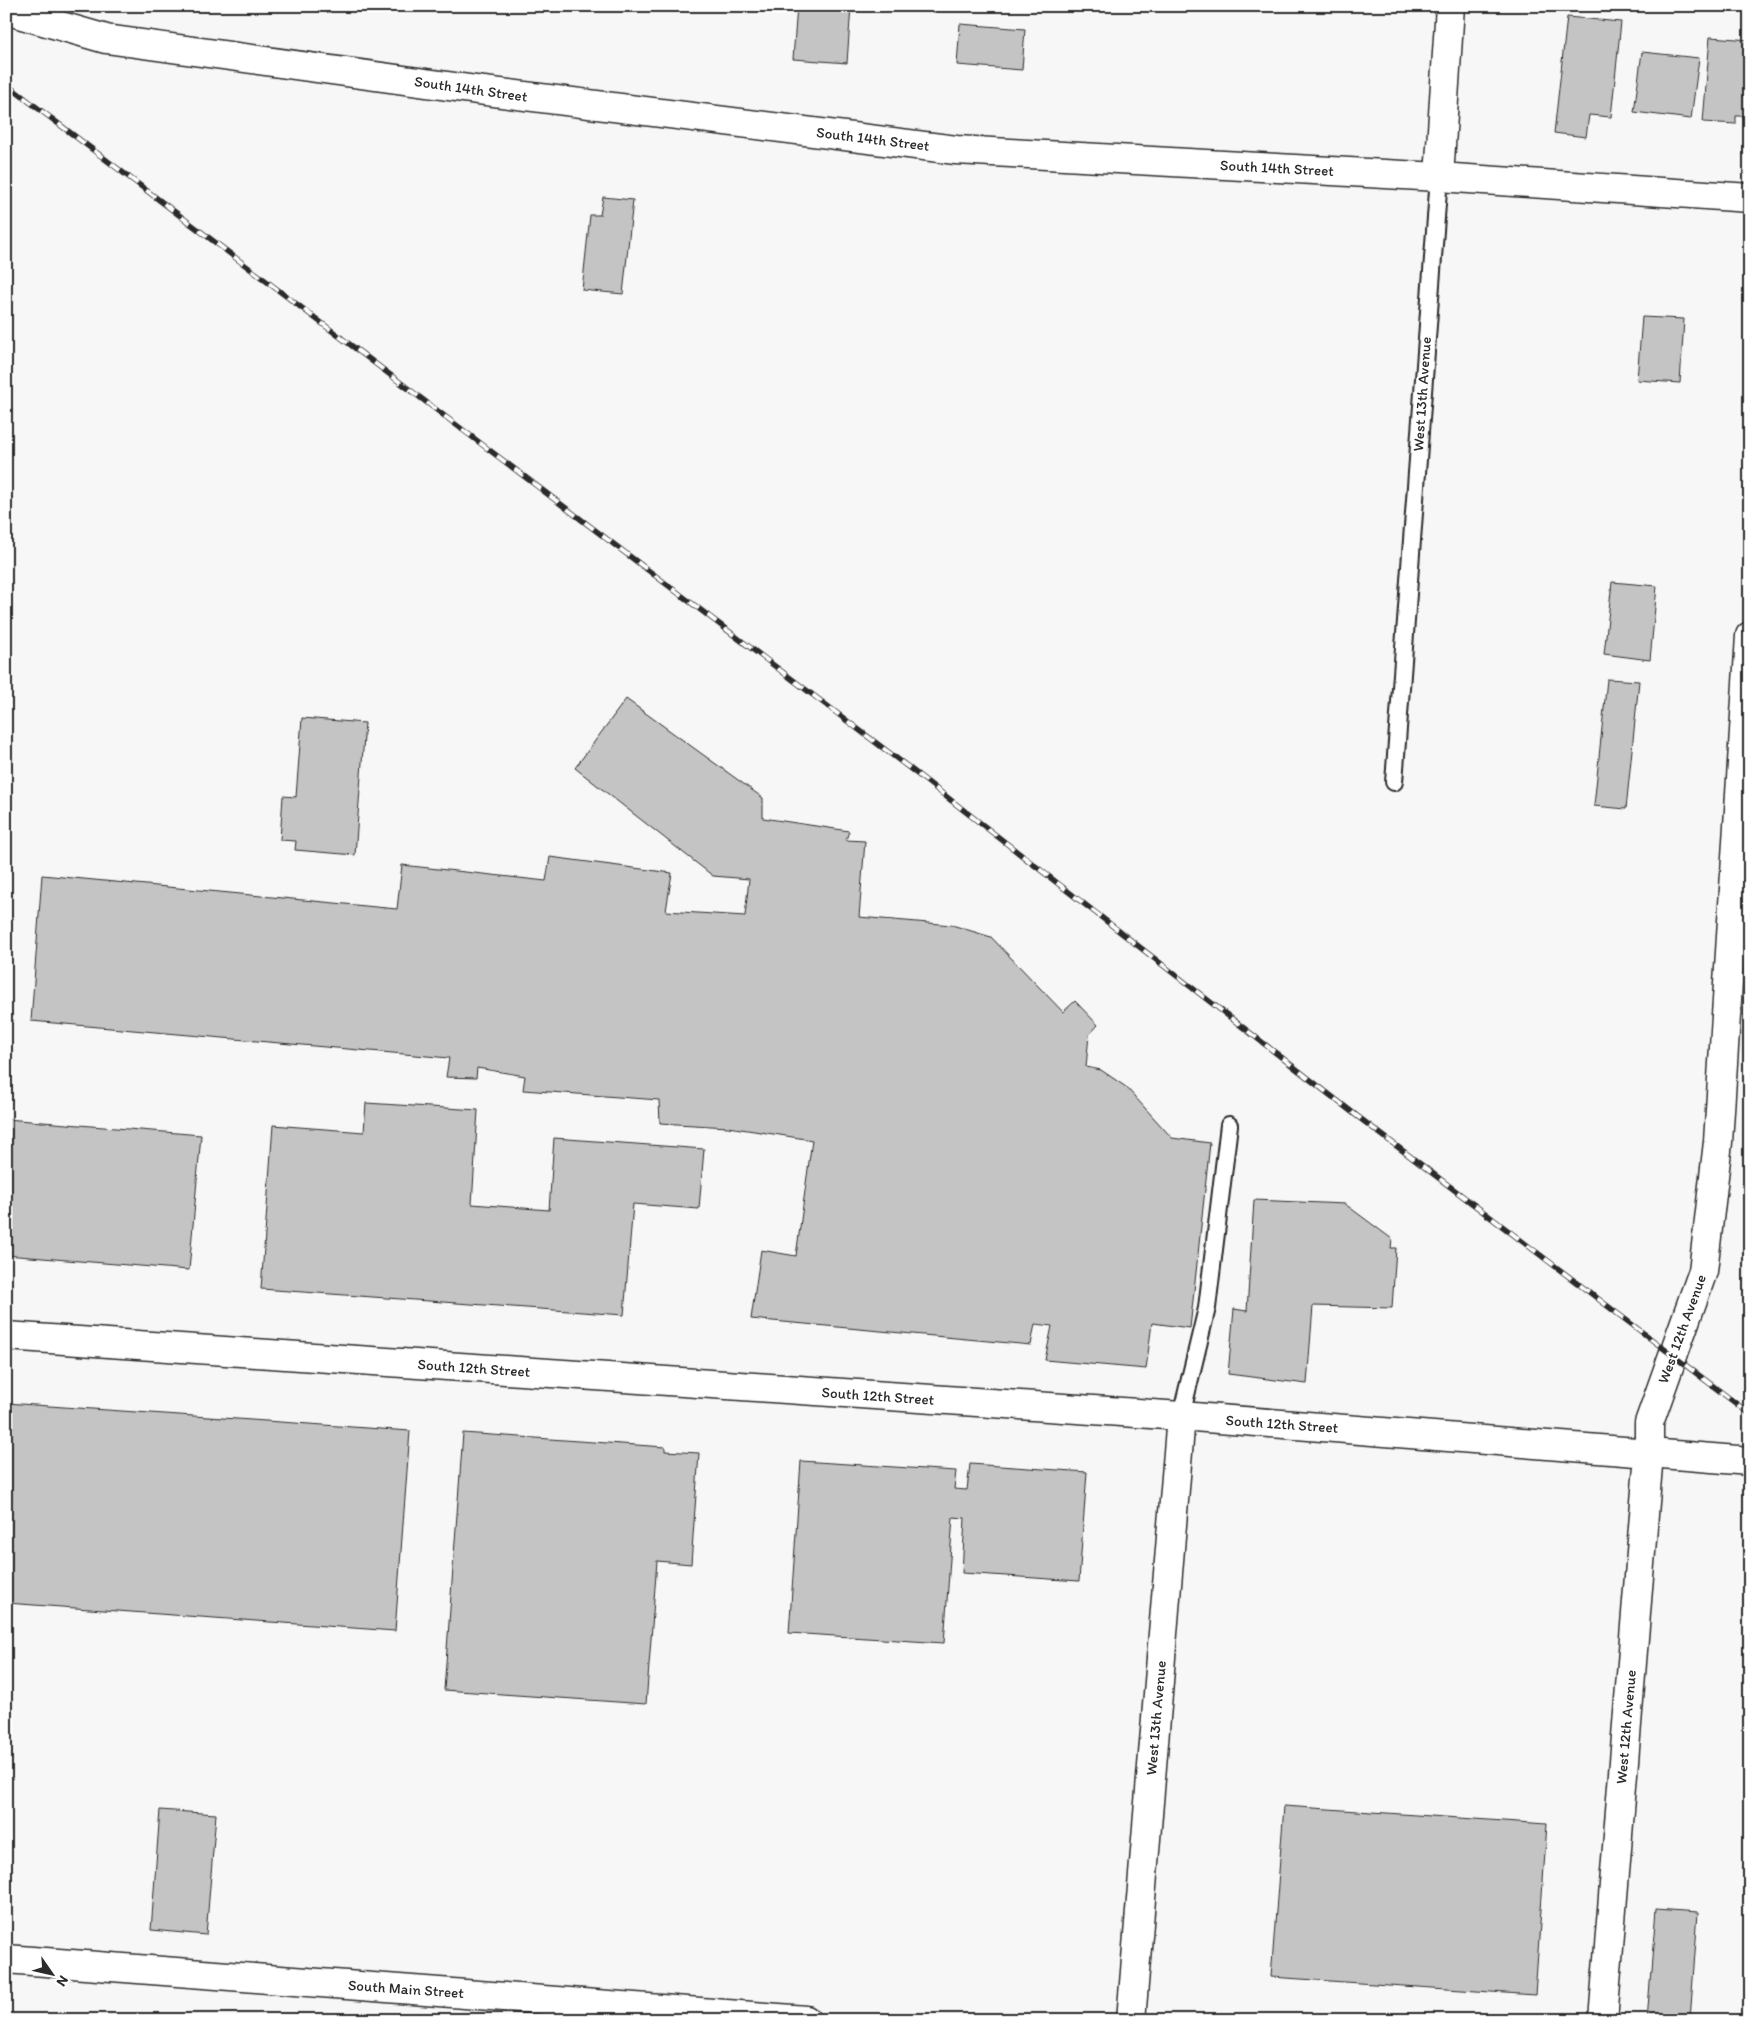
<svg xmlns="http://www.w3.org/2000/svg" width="1756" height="2026" font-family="Itim,sans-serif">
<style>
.building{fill:#c4c4c4;stroke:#2b2b2b}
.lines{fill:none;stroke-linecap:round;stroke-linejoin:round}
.lane-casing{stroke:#2b2b2b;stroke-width:20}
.street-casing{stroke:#2b2b2b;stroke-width:31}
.secondary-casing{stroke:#2b2b2b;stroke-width:31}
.lane{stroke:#fff;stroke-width:16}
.street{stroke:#fff;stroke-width:28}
.secondary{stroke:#fff;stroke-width:28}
.rail-casing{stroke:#2b2b2b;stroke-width:5.5}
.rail{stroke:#fff;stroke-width:4;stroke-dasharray:11;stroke-linecap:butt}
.labels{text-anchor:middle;stroke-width:4;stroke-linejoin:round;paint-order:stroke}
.street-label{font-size:15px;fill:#2b2b2b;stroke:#fff}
</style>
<rect width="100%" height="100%" fill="#f7f7f7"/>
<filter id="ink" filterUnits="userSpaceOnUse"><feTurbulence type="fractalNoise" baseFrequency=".02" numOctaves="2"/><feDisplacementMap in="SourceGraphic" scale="10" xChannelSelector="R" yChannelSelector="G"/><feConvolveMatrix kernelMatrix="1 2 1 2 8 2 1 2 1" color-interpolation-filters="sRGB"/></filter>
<g filter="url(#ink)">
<!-- building -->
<path class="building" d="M797 6H851L847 63 793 59Z
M1567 17 1621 22 1611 117 1589 115 1586 137 1554 133Z
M960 24 1025 29 1022 70 957 65Z
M1710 37 1750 40V116H1736V124L1703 122Z
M1642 52 1699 58 1691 119 1634 112Z
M603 197 633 200 623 294 582 290 590 215H600Z
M1642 317 1684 319 1680 383 1637 380Z
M1612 582 1657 586 1650 660 1604 654Z
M1607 679 1639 681 1626 809 1594 806Z
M626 699 763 798V818L849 831 846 840 865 841 859 917 952 925 991 937 1063 1012 1075 1001 1098 1025 1089 1035 1086 1067 1101 1070 1126 1087 1172 1138 1210 1143 1190 1328 1152 1323 1146 1369 1045 1360 1052 1326 1035 1324 1031 1345 751 1319 761 1250 796 1256 812 1140 728 1127 660 1123 659 1100 523 1090 525 1076 477 1068 476 1078 446 1077 449 1058 31 1021 42 875 397 909 402 865 546 881 550 857 672 873 666 911 745 916 749 879 713 876 575 768Z
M302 718 365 723 355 855 295 850 296 841 280 840 283 796 296 797Z
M366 1103 478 1110 472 1204 549 1210 554 1138 704 1149 699 1209 633 1204 624 1315 261 1289 273 1125 364 1132Z
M6 1119 201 1135 189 1270 6 1255Z
M1254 1200 1345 1204 1392 1239 1391 1248H1396L1392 1308 1313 1306 1307 1384 1228 1374 1234 1309 1247 1311Z
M6 1403 410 1431 395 1631 6 1603Z
M463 1433 665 1447V1451L699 1453 691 1564 657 1561 646 1704 444 1690Z
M801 1461 956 1471 954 1489 967 1490 970 1464 1087 1472 1079 1581 962 1573 965 1518 953 1517 944 1643 789 1633Z
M1284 1806 1547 1824 1535 1995 1271 1977Z
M160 1810 216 1814 206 1935 151 1930Z
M1656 1909 1698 1912 1690 2020H1647Z"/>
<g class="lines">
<defs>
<path id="lane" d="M1394 782 1439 177
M1181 1416 1207 1308 1229 1125"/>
<path id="street" d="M6 8 19 14 106 39 477 90 956 150 1439 177 1750 198
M1439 177 1450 6
M6 1336 1181 1416
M6 1959 806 2020
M1603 2020 1649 1453V1423L1703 1271 1718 1142 1750 636"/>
<path id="secondary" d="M1131 2020 1181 1416 1750 1461"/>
</defs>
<!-- lane casing -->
<use href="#lane" class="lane-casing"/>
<!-- street casing -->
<use href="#street" class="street-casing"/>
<!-- secondary casing -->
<use href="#secondary" class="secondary-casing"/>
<!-- lane -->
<use href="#lane" class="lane"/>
<!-- street -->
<use href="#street" class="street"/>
<!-- secondary -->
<use href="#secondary" class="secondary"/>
<defs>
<path id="rail" d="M6 84 912 770 1357 1116 1750 1414"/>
</defs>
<!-- rail casing -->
<use href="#rail" class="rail-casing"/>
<!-- rail -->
<use href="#rail" class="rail"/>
</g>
</g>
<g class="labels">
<!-- street labels -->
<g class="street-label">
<text transform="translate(471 89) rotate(8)" y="5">South 14th Street</text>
<text transform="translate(873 139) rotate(7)" y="5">South 14th Street</text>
<text transform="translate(1277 168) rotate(3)" y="5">South 14th Street</text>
<text transform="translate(1422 394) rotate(-86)" y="5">West 13th Avenue</text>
<text transform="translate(1682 1329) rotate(-70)" y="5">West 12th Avenue</text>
<text transform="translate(474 1368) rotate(4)" y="5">South 12th Street</text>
<text transform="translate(878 1396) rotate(4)" y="5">South 12th Street</text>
<text transform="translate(1282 1424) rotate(4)" y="5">South 12th Street</text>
<text transform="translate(1156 1718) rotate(-85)" y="5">West 13th Avenue</text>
<text transform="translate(1626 1727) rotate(-85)" y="5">West 12th Avenue</text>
<text transform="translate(406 1989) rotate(4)" y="5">South Main Street</text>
</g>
</g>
<!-- margin -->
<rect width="1756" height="2026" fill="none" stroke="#fff" stroke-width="25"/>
<rect x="12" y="12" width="1731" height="2001" fill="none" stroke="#2b2b2b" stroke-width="2" filter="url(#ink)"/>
<!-- north arrow -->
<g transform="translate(52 1974) rotate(124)" stroke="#ffffff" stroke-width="4" paint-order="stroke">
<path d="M0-4L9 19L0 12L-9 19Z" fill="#2b2b2b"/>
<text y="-8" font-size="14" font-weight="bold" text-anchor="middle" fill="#2b2b2b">N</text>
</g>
</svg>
